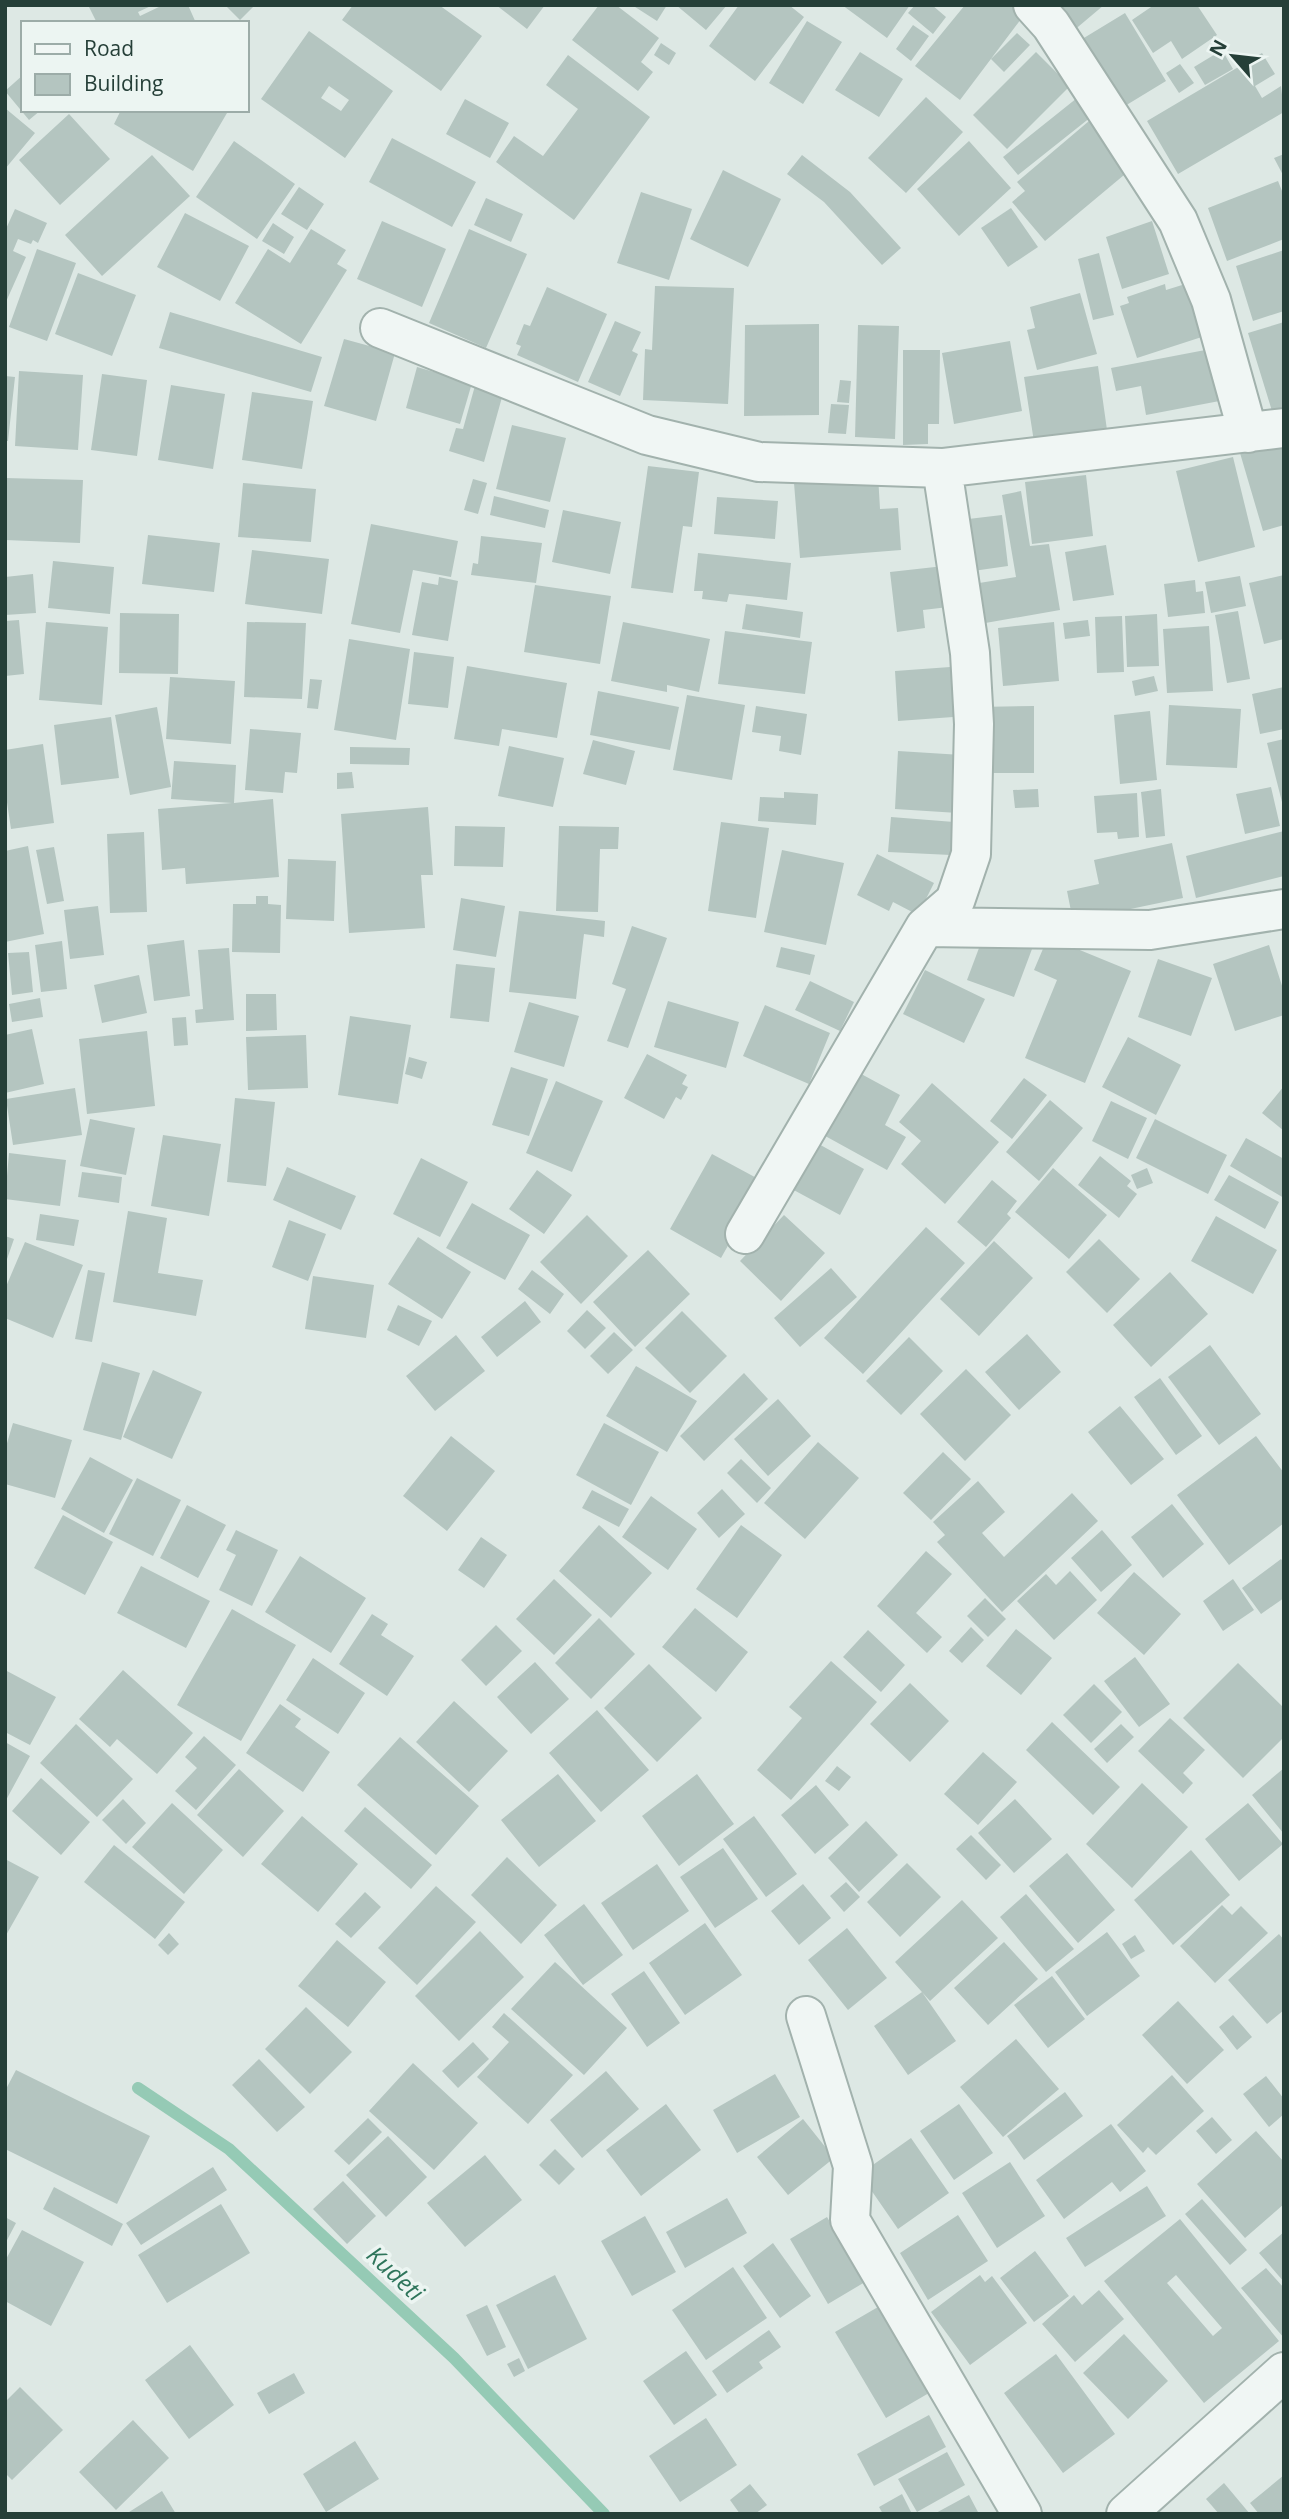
<svg xmlns="http://www.w3.org/2000/svg" width="1289" height="2519" font-family="'Open Sans',sans-serif">
<style>
.lines{fill:none;stroke-linecap:round;stroke-linejoin:round}
.stream{stroke:#95cab5;stroke-width:12}
.building{fill:#b4c5c0;fill-rule:evenodd}
.street-casing{stroke:#a2b2ad;stroke-width:42}
.street{stroke:#f0f6f4;stroke-width:38}
.labels{text-anchor:middle;stroke-width:7;stroke-linejoin:round;paint-order:stroke}
.water-label{font-size:24px;font-style:italic;fill:#2e755b;stroke:#ecf5f2}
</style>
<rect width="100%" height="100%" fill="#dde8e4"/>
<g class="lines">
<!-- stream -->
<path class="stream" d="M138 2088 229 2149 454 2358 604 2514"/>
</g>
<!-- building -->
<path class="building" d="M88 5H153L138 12 140 16 163 5H188L196 23H97Z
M225 5H255L240 20Z
M353 5H439L482 36 441 91 342 20Z
M496 5H545L527 29Z
M599 5H616L659 38 641 62 653 72 638 91 572 40Z
M632 5H667L657 21Z
M676 5H727L706 30Z
M739 5H789L804 17 755 81 709 46Z
M842 5H910L887 38Z
M915 5H932L946 17 933 34 908 13Z
M965 5H1012L1024 15 960 100 915 66Z
M1040 5H1104L1066 37Z
M1154 5H1197L1217 35 1182 59 1171 41 1153 53 1132 20Z
M1125 13 1166 81 1115 112 1074 44Z
M807 21 842 42 803 104 769 83Z
M913 25 929 36 911 61 896 49Z
M309 31 393 91 345 158 261 99ZM329 86 349 100 341 111 321 98Z
M1017 33 1030 45 1004 72 991 59Z
M661 43 676 53 669 65 654 55Z
M1222 50 1233 69 1205 85 1194 67Z
M860 52 903 79 879 117 835 90Z
M1036 52 1070 86 1007 149 973 115Z
M1262 53 1275 74 1255 86 1262 98 1281 86 1284 112 1178 174 1147 121Z
M568 55 650 117 574 220 496 162 514 136 543 156 578 109 546 85Z
M1180 64 1194 83 1179 93 1166 73Z
M23 75V110H41L29 120 5 91Z
M926 97 963 132 906 193 868 158Z
M1077 98 1091 117 1018 175 1003 157Z
M465 99 509 123 490 158 446 134Z
M5 108 35 133 5 169Z
M121 110H223L227 113 193 171 114 124Z
M69 114 110 159 60 205 19 160Z
M1089 121 1130 170 1045 241 1012 202 1025 191 1017 182Z
M392 138 476 182 452 227 369 182Z
M234 141 295 184 257 239 196 197Z
M969 141 1011 188 959 236 917 189Z
M1284 154V177L1274 158Z
M152 155 190 196 102 276 65 235Z
M802 155 850 192 901 248 882 265 824 202 787 174Z
M723 170 781 199 748 267 690 239Z
M1278 181 1284 196V239L1227 261 1208 208Z
M299 187 324 204 307 230 281 214Z
M641 192 692 209 669 280 617 263Z
M486 198 523 214 511 242 474 225Z
M1011 208 1038 247 1008 267 981 228Z
M15 209 47 223 38 243 33 240 31 244 18 239 13 251 26 257 5 304V231Z
M185 213 249 246 220 301 157 267Z
M382 221 446 249 422 307 357 279Z
M1152 221 1169 274 1122 289 1106 237Z
M273 223 294 237 284 254 262 241Z
M311 229 346 250 337 264 347 270 301 344 235 303 268 249 290 263Z
M469 229 527 254 486 348 429 323Z
M37 249 76 263 47 341 9 327Z
M1284 250V311L1253 321 1236 266Z
M1099 253 1114 315 1093 320 1078 259Z
M78 273 136 295 112 356 55 334Z
M1195 281 1211 334 1137 358 1120 306 1129 303 1127 297 1165 284 1166 290Z
M655 286 734 288 728 404 643 400 645 349 652 350Z
M547 287 607 314 578 382 517 355 521 346 516 344 524 324 530 326Z
M1080 293 1097 354 1037 370 1027 330 1035 328 1030 307Z
M170 312 322 357 311 392 159 348Z
M615 321 641 332 632 351 638 354 620 396 588 382Z
M1284 322V407L1272 411 1248 333Z
M819 324V415L744 416 745 325Z
M858 325 899 326 895 439 855 437Z
M344 339 395 353 376 421 324 406Z
M1010 341 1022 411 954 424 942 353Z
M1221 347 1230 399 1146 415 1141 386 1116 391 1111 368Z
M903 350H940L939 424H928V444L903 445Z
M1098 366 1107 430 1034 442 1024 377Z
M417 367 472 383 460 424 406 408Z
M19 371 83 375 78 450 15 446Z
M102 374 147 380 137 456 91 450Z
M5 376 15 377 8 441H5Z
M840 380 851 381 849 403 837 402Z
M476 382 504 390 484 462 449 451 456 428 463 429Z
M171 385 225 394 213 469 158 460Z
M252 392 313 401 302 469 242 460Z
M831 404 849 405 846 434 828 433Z
M512 425 566 438 550 502 496 489Z
M1284 441V525L1263 531 1240 453Z
M1233 457 1255 547 1198 562 1176 471Z
M648 466 699 472 692 527 683 526 673 593 631 588Z
M878 475 880 509 898 508 901 550 800 558 794 483Z
M1086 475 1093 536 1032 544 1025 482Z
M5 478 83 480 80 543 5 540Z
M473 479 487 483 478 514 464 510Z
M243 483 316 489 311 542 238 537Z
M1021 491 1030 546 1049 544 1060 610 974 625 967 585 1016 577 1002 495Z
M494 496 549 510 545 528 490 515Z
M717 497 778 501 775 539 714 534Z
M563 510 621 522 610 574 552 562Z
M1002 515 1008 566 966 572 960 520Z
M371 524 458 541 451 577 413 570 400 633 351 624Z
M148 535 220 543 214 592 142 584Z
M481 536 542 543 536 583 471 575 473 563 478 564Z
M1106 545 1114 595 1073 601 1065 552Z
M252 550 329 559 322 614 245 604Z
M698 553 791 563 787 600 729 594 727 602 702 599 703 591H694Z
M53 561 114 567 110 614 48 608Z
M953 565 957 606 923 610 925 628 897 632 890 572Z
M33 574 36 613 5 615V577Z
M1284 575V639L1264 644 1249 583Z
M1240 576 1246 606 1211 613 1205 582Z
M439 577 458 581 448 641 412 635 422 582 438 585Z
M1195 580 1196 592 1203 591 1205 613 1168 617 1164 584Z
M535 585 611 596 600 664 524 652Z
M746 604 803 612 800 638 742 629Z
M1238 611 1250 679 1227 683 1215 615Z
M120 613 179 614 178 674 119 673Z
M1157 614 1159 666 1127 667 1125 616Z
M1122 616 1124 672 1097 673 1095 617Z
M19 620 24 674 5 676V621Z
M1088 620 1090 636 1065 639 1063 623Z
M46 622 108 627 102 705 39 700Z
M247 622 306 623 302 699 244 697Z
M623 622 710 639 699 692 667 685V692L611 681Z
M1054 622 1059 681 1003 686 998 628Z
M1209 626 1213 691 1167 693 1163 629Z
M725 631 812 642 805 694 718 684Z
M349 639 410 649 396 740 334 730Z
M414 652 454 657 448 708 408 704Z
M467 666 567 683 557 738 502 729 499 746 454 739Z
M964 666 967 716 898 721 895 671Z
M1154 676 1158 691 1135 696 1132 681Z
M170 677 235 681 231 744 166 739Z
M310 679 322 680 318 709 307 708Z
M1284 687V729L1260 734 1252 694Z
M598 691 679 707 670 750 590 735Z
M687 695 745 705 732 780 673 770Z
M1169 705 1241 709 1237 768 1166 765Z
M756 706 807 714 801 755 779 751 781 736 752 732Z
M1034 706V773H979L978 707Z
M157 707 171 787 130 795 115 715Z
M1150 711 1157 780 1120 784 1114 715Z
M111 717 119 778 61 785 54 725Z
M250 729 301 733 297 773 285 772 283 793 245 790Z
M1284 739V806H1283L1267 743Z
M593 740 635 751 626 785 583 774Z
M43 744 54 823 11 829 5 789V750Z
M509 746 564 758 553 807 498 796Z
M350 747 410 748 409 765 350 764Z
M898 751 962 755 958 813 895 809Z
M174 761 236 765 234 803 273 799 279 877 186 884 185 868 162 870 158 809 232 803 171 799Z
M352 772 354 788 337 789V773Z
M1271 787 1280 826 1245 834 1236 794Z
M1038 789 1039 807 1015 808 1013 790Z
M1161 789 1165 836 1146 838 1141 792Z
M784 792 818 794 816 825 758 821 760 797 784 798Z
M1137 793 1139 837 1118 839 1117 832 1097 833 1094 796Z
M428 807 433 875H421L425 928 349 933 341 814Z
M891 817 954 822 951 855 888 852Z
M721 822 769 828 756 918 708 911Z
M455 826 505 827 503 867 454 866Z
M559 826 619 827 618 849H600L598 912 556 911Z
M1284 831V876L1196 898 1186 856Z
M144 832 147 912 110 913 107 834Z
M1172 843 1183 898 1073 921 1067 891 1099 884 1094 860Z
M28 846 44 934 5 942V851Z
M54 847 64 901 47 904 36 850Z
M782 850 844 863 826 945 764 932Z
M877 854 934 883 918 915 893 902 889 911 857 895Z
M288 859 336 861 334 921 286 919Z
M256 896H268V904L281 905 280 953 232 952 233 904H256Z
M461 898 505 906 496 957 453 950Z
M98 906 104 955 70 959 64 910Z
M519 911 605 921 604 937 584 934 576 999 509 992Z
M632 926 667 938 628 1048 607 1041 626 989 612 984Z
M985 932 1032 949 1014 997 967 980Z
M1048 937 1131 971 1085 1083 1025 1058 1057 980 1034 970Z
M184 940 190 996 154 1001 147 945Z
M62 941 67 989 41 992 35 945Z
M1269 945 1284 992V1015L1235 1031 1213 964Z
M781 947 815 955 810 975 776 967Z
M229 948 234 1020 196 1023 195 1010 203 1009 198 950Z
M29 952 33 992 12 995 8 953Z
M1158 959 1212 978 1191 1036 1138 1017Z
M456 964 495 968 489 1022 450 1018Z
M925 970 985 999 964 1043 903 1014Z
M139 975 147 1013 102 1023 94 985Z
M810 981 854 1002 840 1031 795 1010Z
M246 994H276L277 1030 246 1031Z
M40 998 43 1017 12 1022 9 1004Z
M668 1001 739 1022 726 1068 654 1047Z
M529 1002 579 1016 564 1067 514 1052Z
M765 1005 830 1033 809 1084 743 1056Z
M350 1016 411 1025 398 1104 338 1095Z
M186 1017 188 1045 174 1046 172 1018Z
M32 1029 44 1084 5 1093V1035Z
M147 1031 155 1106 87 1114 79 1039Z
M306 1035 308 1088 248 1090 246 1037Z
M1128 1037 1181 1065 1156 1115 1102 1087Z
M647 1054 687 1075 682 1084 688 1087 681 1100 676 1097 664 1119 624 1098Z
M409 1057 427 1062 422 1079 405 1074Z
M511 1067 548 1079 529 1136 492 1125Z
M852 1069 900 1095 885 1125 906 1137 887 1170 818 1132Z
M1024 1078 1047 1095 1012 1139 990 1121Z
M556 1081 603 1101 572 1172 526 1153Z
M932 1083 999 1142 945 1204 901 1164 921 1141 899 1122Z
M1284 1086V1131L1262 1113Z
M75 1088 82 1135 13 1145 6 1099Z
M235 1098 275 1102 266 1186 227 1182Z
M1050 1100 1083 1128 1039 1181 1006 1152Z
M1111 1101 1147 1118 1128 1159 1092 1141Z
M90 1119 135 1128 126 1175 80 1166Z
M1155 1119 1227 1155 1208 1194 1136 1158Z
M163 1135 221 1144 209 1216 151 1206Z
M1246 1138 1284 1159V1198L1230 1166Z
M815 1142 864 1169 840 1215 790 1188Z
M9 1153 66 1160 60 1206 5 1199Z
M712 1154 764 1182 721 1258 670 1229Z
M1100 1156 1131 1181 1127 1186 1137 1194 1119 1218 1078 1185Z
M421 1158 468 1182 440 1237 393 1214Z
M287 1167 356 1196 341 1230 273 1200Z
M1053 1168 1107 1215 1069 1259 1015 1212Z
M1147 1168 1153 1183 1137 1189 1131 1175Z
M537 1170 572 1195 544 1234 509 1209Z
M82 1172 122 1177 119 1203 78 1197Z
M1229 1175 1279 1202 1265 1229 1214 1200Z
M992 1180 1017 1201 1007 1214 1011 1218 986 1247 957 1222Z
M472 1203 530 1235 505 1280 446 1248Z
M128 1211 167 1218 158 1273 203 1280 196 1316 113 1302Z
M40 1214 79 1220 74 1246 36 1240Z
M587 1215 628 1256 581 1304 540 1262Z
M784 1215 825 1253 781 1301 740 1261Z
M1216 1216 1277 1250 1253 1294 1191 1261Z
M289 1220 326 1234 308 1281 272 1267Z
M926 1227 965 1263 863 1374 824 1338Z
M5 1236 14 1239 6 1262H5Z
M418 1237 471 1272 442 1319 388 1284Z
M1099 1239 1140 1279 1107 1313 1066 1272Z
M994 1241 1033 1278 979 1336 940 1299Z
M25 1242 83 1265 53 1338 5 1318V1289Z
M648 1250 690 1294 635 1347 593 1302Z
M831 1268 857 1297 800 1347 774 1318Z
M88 1270 105 1273 92 1342 75 1339Z
M532 1270 564 1294 550 1314 518 1289Z
M1170 1272 1208 1314 1151 1367 1113 1325Z
M313 1276 374 1285 366 1338 305 1329Z
M525 1301 541 1322 497 1357 481 1337Z
M398 1305 432 1321 419 1346 387 1330Z
M587 1310 606 1328 585 1349 567 1331Z
M682 1311 727 1356 690 1393 645 1348Z
M614 1332 633 1350 608 1374 590 1356Z
M1027 1334 1061 1372 1019 1410 985 1372Z
M456 1335 485 1371 435 1411 406 1376Z
M909 1337 943 1371 901 1415 866 1381Z
M1210 1345 1261 1414 1219 1445 1168 1377Z
M102 1362 140 1373 121 1440 83 1430Z
M636 1366 697 1401 667 1452 606 1416Z
M966 1369 1011 1415 965 1461 920 1414Z
M153 1370 202 1392 172 1459 123 1437Z
M744 1373 768 1399 704 1461 680 1436Z
M1160 1378 1202 1436 1176 1455 1134 1397Z
M778 1399 811 1436 768 1476 734 1439Z
M1120 1406 1164 1459 1131 1485 1088 1432Z
M13 1423 72 1440 55 1498 5 1484V1450Z
M604 1423 659 1452 631 1505 576 1475Z
M451 1436 495 1471 447 1531 403 1496Z
M1256 1436 1284 1473V1523L1229 1565 1177 1495Z
M818 1442 859 1478 805 1539 764 1503Z
M943 1452 971 1479 931 1520 903 1493Z
M90 1457 133 1480 104 1533 61 1509Z
M741 1459 771 1488 757 1503 727 1473Z
M137 1478 181 1500 153 1556 109 1534Z
M978 1481 1005 1512 982 1533 1004 1557 1072 1493 1098 1521 1002 1612 937 1542 945 1535 933 1522Z
M722 1489 745 1514 719 1538 697 1513Z
M592 1490 629 1509 619 1527 582 1508Z
M651 1496 697 1529 668 1570 622 1537Z
M1172 1504 1204 1544 1163 1578 1131 1537Z
M187 1505 226 1525 198 1578 160 1558Z
M63 1515 113 1542 85 1595 34 1568Z
M599 1525 652 1573 611 1618 559 1571Z
M741 1525 782 1555 737 1618 696 1589Z
M236 1530 278 1550 252 1606 219 1590 236 1555 226 1550Z
M1102 1530 1132 1565 1101 1592 1071 1558Z
M481 1537 507 1555 484 1588 458 1570Z
M926 1551 952 1574 916 1613 942 1637 927 1653 877 1606Z
M300 1556 366 1598 331 1653 265 1612Z
M1281 1559 1284 1563V1598L1261 1614 1242 1588Z
M141 1566 210 1601 186 1648 117 1613Z
M1070 1571 1097 1600 1054 1640 1017 1601 1046 1574 1056 1585Z
M1134 1572 1181 1614 1144 1655 1097 1613Z
M554 1579 592 1615 554 1655 516 1619Z
M1233 1579 1254 1610 1223 1631 1203 1601Z
M985 1598 1006 1619 988 1637 967 1616Z
M695 1608 748 1652 716 1692 662 1647Z
M232 1609 296 1645 241 1741 177 1705Z
M372 1614 388 1624 381 1635 414 1656 387 1696 339 1664Z
M599 1618 635 1654 591 1699 555 1663Z
M496 1625 522 1651 486 1686 461 1660Z
M971 1627 984 1640 962 1663 949 1651Z
M1016 1629 1052 1658 1021 1695 986 1666Z
M868 1630 905 1665 881 1692 843 1657Z
M1135 1657 1170 1704 1139 1727 1104 1681Z
M313 1658 365 1693 338 1734 286 1700Z
M831 1661 877 1702 791 1800 757 1770 802 1718 789 1707Z
M535 1662 569 1699 531 1734 497 1697Z
M1238 1663 1284 1708V1737L1243 1778 1183 1718Z
M649 1664 702 1718 657 1762 604 1708Z
M5 1670 56 1697 30 1745 5 1732Z
M123 1670 193 1733 157 1774 117 1739 110 1747 79 1719Z
M910 1683 949 1721 910 1762 870 1724Z
M1094 1684 1122 1712 1091 1743 1063 1715Z
M454 1701 508 1751 469 1792 416 1742Z
M280 1704 301 1719 295 1727 330 1752 303 1792 246 1753Z
M597 1710 649 1770 601 1812 549 1753Z
M1170 1718 1205 1750 1183 1773 1193 1783 1183 1794 1138 1751Z
M1052 1722 1120 1787 1093 1815 1026 1750Z
M76 1724 133 1779 97 1817 40 1763Z
M1121 1724 1134 1737 1107 1763 1094 1749Z
M204 1736 236 1765 196 1810 175 1791 197 1768 185 1757Z
M400 1737 479 1806 436 1855 357 1785Z
M5 1742 30 1756 5 1802Z
M983 1752 1017 1782 978 1825 944 1794Z
M837 1766 851 1777 839 1791 825 1781Z
M1284 1768V1834L1252 1795Z
M239 1769 284 1811 243 1857 197 1815Z
M558 1774 596 1821 539 1867 501 1820Z
M697 1774 734 1824 679 1866 642 1816Z
M41 1778 90 1822 61 1855 12 1811Z
M1142 1783 1188 1827 1132 1888 1086 1844Z
M816 1785 849 1825 815 1854 781 1815Z
M123 1799 146 1823 126 1844 102 1820Z
M1015 1799 1052 1839 1014 1873 978 1833Z
M172 1803 223 1850 184 1894 132 1847Z
M1248 1803 1283 1844 1239 1881 1205 1839Z
M365 1807 432 1865 411 1889 344 1831Z
M302 1816 358 1864 318 1912 261 1864Z
M754 1816 797 1874 766 1897 723 1839Z
M866 1821 898 1855 859 1892 828 1858Z
M971 1835 1001 1865 986 1880 956 1849Z
M114 1845 185 1902 155 1939 84 1882Z
M723 1848 758 1899 715 1928 680 1877Z
M1191 1850 1230 1895 1173 1945 1134 1900Z
M1067 1853 1115 1910 1078 1943 1029 1886Z
M507 1857 557 1905 521 1944 471 1895Z
M5 1859 39 1877 5 1937Z
M907 1863 941 1897 900 1937 867 1902Z
M657 1864 689 1911 633 1950 601 1903Z
M846 1882 860 1897 844 1912 830 1896Z
M803 1884 831 1918 799 1945 771 1911Z
M436 1886 476 1922 417 1985 378 1948Z
M365 1892 381 1907 351 1938 335 1924Z
M1026 1894 1074 1949 1046 1972 1000 1917Z
M962 1900 998 1938 930 2001 895 1962Z
M584 1904 623 1955 583 1985 544 1935Z
M1222 1905 1232 1915 1241 1906 1268 1933 1215 1983 1180 1946Z
M705 1923 742 1975 685 2015 649 1963Z
M847 1928 887 1978 848 2010 808 1960Z
M480 1931 524 1977 459 2041 415 1996Z
M1107 1932 1140 1976 1087 2016 1055 1972Z
M169 1933 179 1944 168 1955 158 1945Z
M1279 1934 1284 1940V2010L1267 2024 1228 1980Z
M1135 1935 1145 1951 1131 1959 1122 1944Z
M337 1940 386 1982 348 2027 298 1986Z
M1004 1942 1038 1979 988 2025 954 1988Z
M555 1962 627 2028 584 2075 511 2009Z
M644 1971 680 2023 647 2047 611 1994Z
M1052 1976 1085 2019 1048 2048 1014 2005Z
M922 1992 956 2041 908 2075 874 2026Z
M1178 2001 1224 2050 1187 2084 1142 2035Z
M306 2007 352 2052 310 2094 265 2049Z
M504 2013 573 2075 528 2124 477 2077 509 2042 492 2027Z
M1233 2015 1252 2037 1237 2050 1219 2027Z
M1016 2039 1059 2089 1003 2137 960 2087Z
M473 2042 489 2059 458 2088 442 2071Z
M259 2059 305 2107 277 2132 232 2085Z
M413 2063 478 2123 434 2170 369 2111Z
M16 2070 150 2136 117 2204 5 2149V2091Z
M606 2071 639 2109 582 2158 550 2120Z
M775 2074 800 2117 737 2153 713 2110Z
M1172 2075 1204 2111 1156 2155 1148 2147 1143 2153 1117 2125Z
M1266 2076 1284 2099V2114L1269 2127 1243 2094Z
M1065 2092 1083 2116 1024 2160 1007 2136Z
M666 2104 701 2150 641 2196 606 2150Z
M959 2104 993 2153 954 2180 920 2131Z
M1212 2117 1232 2140 1216 2154 1196 2131Z
M368 2118 382 2132 349 2165 334 2151Z
M803 2119 834 2158 788 2195 757 2157Z
M1111 2124 1146 2171 1120 2192 1112 2182 1064 2219 1036 2180Z
M1256 2131 1284 2162V2204L1245 2238 1197 2184Z
M388 2136 427 2177 386 2217 346 2175Z
M911 2138 949 2193 898 2229 860 2174Z
M555 2149 575 2169 559 2185 539 2165Z
M485 2155 522 2200 465 2247 427 2203Z
M1010 2162 1045 2216 997 2248 962 2193Z
M213 2167 227 2190 141 2245 126 2223Z
M343 2181 376 2216 347 2244 313 2209Z
M1147 2186 1166 2216 1085 2267 1066 2238Z
M54 2187 123 2224 112 2246 43 2209Z
M727 2198 747 2233 685 2268 666 2232Z
M1202 2199 1247 2250 1230 2265 1185 2214Z
M221 2204 250 2253 167 2303 138 2255Z
M958 2215 988 2261 928 2300 900 2253Z
M645 2216 676 2272 632 2296 601 2241Z
M5 2217 16 2223 5 2244Z
M827 2217 865 2282 828 2304 790 2239Z
M1180 2219 1279 2341 1204 2403 1104 2281ZM1176 2275 1222 2328 1213 2336 1167 2283Z
M22 2230 84 2262 51 2326 5 2301V2261Z
M1284 2232V2282L1259 2253Z
M773 2243 811 2296 780 2318 743 2266Z
M1035 2251 1069 2296 1034 2322 1000 2278Z
M733 2267 767 2318 706 2360 672 2310Z
M1266 2268 1284 2288V2338L1241 2288Z
M555 2275 587 2339 528 2369 496 2305Z
M980 2275 985 2282 992 2276 1027 2323 970 2365 931 2312Z
M1099 2290 1124 2319 1075 2362 1042 2324 1074 2295 1082 2305Z
M487 2305 506 2347 487 2356 466 2315Z
M878 2307 929 2393 886 2418 835 2332Z
M769 2330 781 2347 759 2362 763 2368 727 2393 712 2371Z
M1124 2334 1168 2381 1128 2419 1083 2373Z
M190 2345 234 2405 189 2439 145 2380Z
M686 2351 717 2395 674 2425 643 2381Z
M1056 2354 1115 2434 1063 2473 1004 2393Z
M519 2358 525 2371 514 2377 507 2364Z
M294 2373 305 2393 269 2414 257 2393Z
M20 2387 63 2430 12 2480 5 2473V2402Z
M929 2415 946 2447 874 2486 857 2454Z
M706 2418 737 2465 680 2502 649 2456Z
M133 2420 169 2458 116 2510 79 2472Z
M355 2441 379 2479 326 2512 303 2474Z
M947 2452 965 2485 917 2512 898 2479Z
M1284 2475V2514H1259L1250 2503Z
M1224 2483 1250 2514H1219L1206 2499Z
M750 2484 767 2505 755 2514H740L730 2500Z
M162 2491 176 2514H126Z
M902 2494 912 2514H883L879 2507Z
M969 2495 979 2514H934Z"/>
<g class="lines">
<defs>
<path id="street" d="M1033 5 1051 25 1178 221 1211 300 1248 433
M380 328 647 435 759 462 942 468 1284 428
M925 927 1150 930 1284 909
M745 1234 925 927 955 901 971 854 974 724 970 653 942 468
M806 2016 853 2166 850 2220 1022 2514
M1126 2514 1284 2372"/>
</defs>
<!-- street casing -->
<use href="#street" class="street-casing"/>
<!-- street -->
<use href="#street" class="street"/>
</g>
<g class="labels">
<!-- water labels -->
<g class="water-label">
<text transform="translate(395 2274) rotate(43)" y="8">Kudeti</text>
</g>
</g>
<!-- border -->
<rect width="1289" height="2519" fill="none" stroke="#253f38" stroke-width="14"/>
<!-- legend -->
<rect x="21" y="21" width="228" height="91" fill="#ecf5f2" stroke="#9caca8" stroke-width="2"/>
<rect x="35" y="44" width="35" height="10" fill="#f0f6f4" stroke="#9caca8" stroke-width="2"/>
<text x="84" y="56" font-size="21" fill="#253f38">Road</text>
<rect x="35" y="74" width="35" height="21" fill="#b4c5c0" stroke="#9caca8" stroke-width="2"/>
<text x="84" y="91" font-size="21" fill="#253f38">Building</text>
<!-- north arrow -->
<g transform="translate(1233 56) rotate(298)" stroke="#ecf5f2" stroke-width="5" paint-order="stroke">
<path d="M0-5L12 26L0 18L-12 26Z" fill="#253f38"/>
<text y="-10" font-size="19" font-weight="bold" text-anchor="middle" fill="#253f38">N</text>
</g>
</svg>
